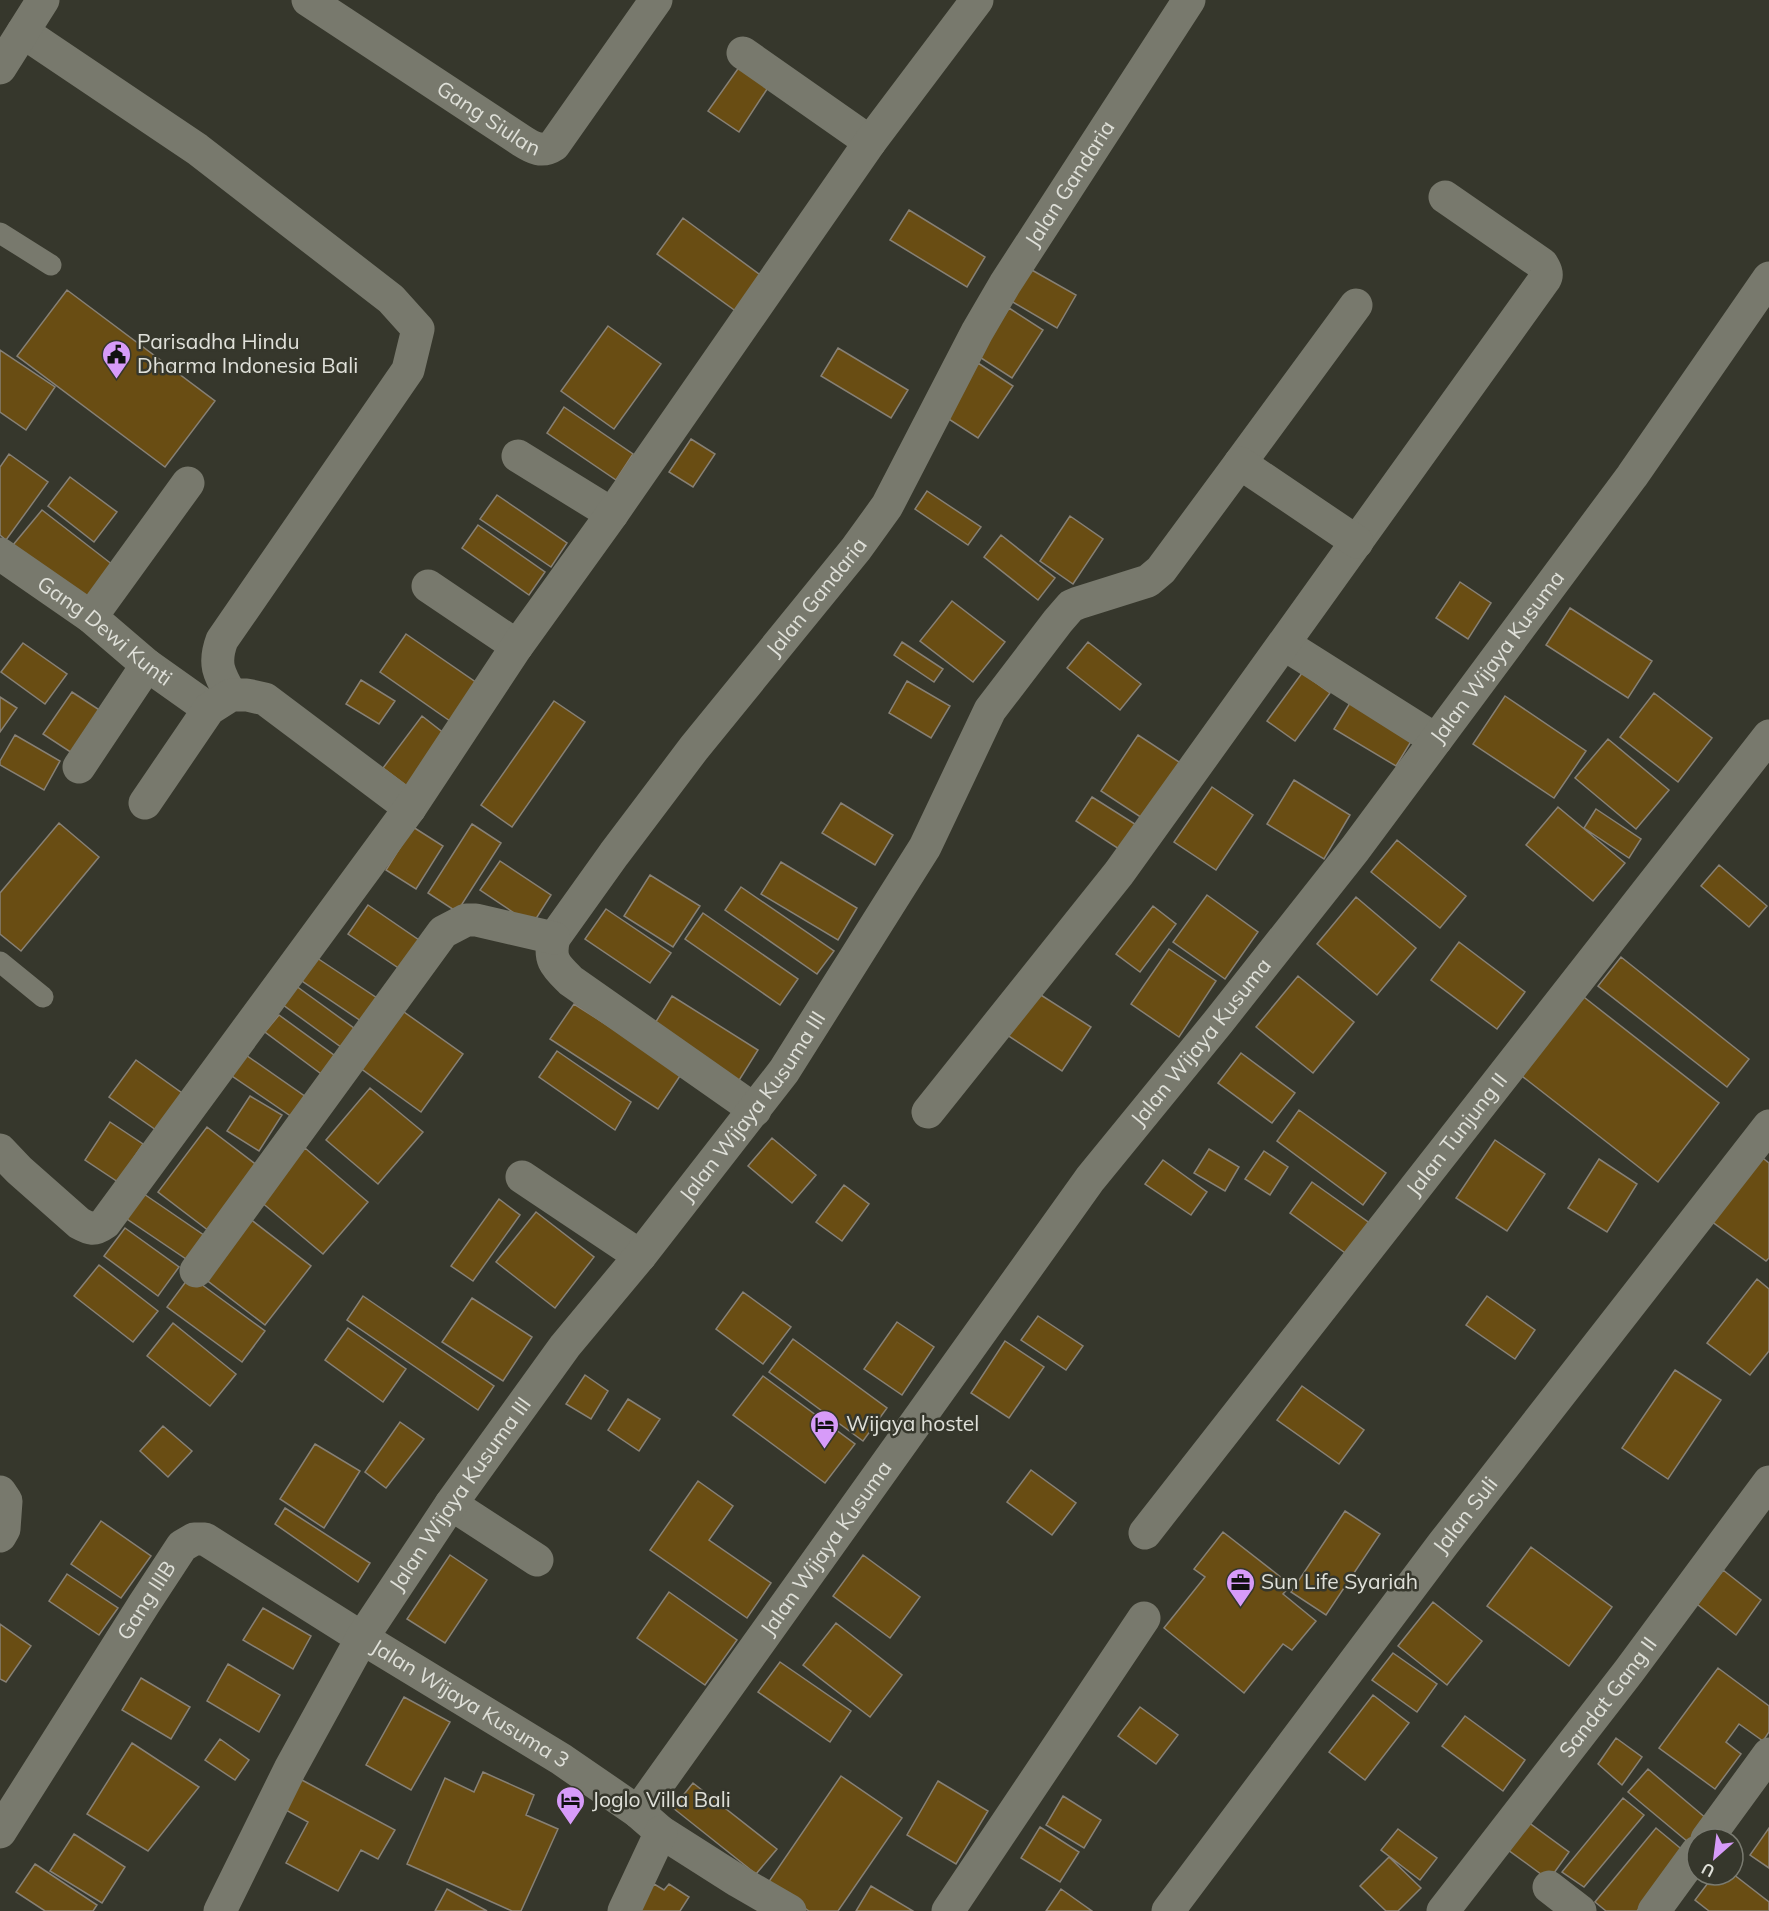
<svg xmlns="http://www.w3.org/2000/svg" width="1769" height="1911" font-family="Mulish,sans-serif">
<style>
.building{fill:#694d13;stroke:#878075;stroke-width:1.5}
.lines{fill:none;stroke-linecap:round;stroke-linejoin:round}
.service{stroke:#78796d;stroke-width:21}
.minor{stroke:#78796d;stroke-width:33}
.tertiary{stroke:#78796d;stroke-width:33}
.secondary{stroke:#78796d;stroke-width:33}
.labels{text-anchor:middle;stroke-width:5;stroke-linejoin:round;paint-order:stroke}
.street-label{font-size:21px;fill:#dfe0d9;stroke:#36372c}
.poi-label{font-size:21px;fill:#dfe0d9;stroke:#36372c;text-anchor:start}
</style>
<rect width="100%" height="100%" fill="#36372c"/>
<!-- building -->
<path class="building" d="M742 63 771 83 739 132 708 111Z
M909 210 985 257 967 287 890 240Z
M683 218 763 277 737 312 657 254Z
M1030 269 1076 295 1057 328 1011 301Z
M67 290 215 401 165 467 17 356Z
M1009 308 1043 330 1012 378 978 356Z
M608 326 661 364 614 429 561 391Z
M838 348 908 390 891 418 821 376Z
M0 350 55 387 26 430 0 412Z
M978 363 1013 386 978 438 944 416Z
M564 407 633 454 616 480 547 433Z
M691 439 715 454 693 487 669 472Z
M9 454 48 482 6 540 0 535V467Z
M70 477 117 512 94 542 48 506Z
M927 491 981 527 968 545 915 509Z
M497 495 567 543 551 567 480 519Z
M42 510 113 565 84 601 13 545Z
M1070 516 1103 539 1073 584 1040 561Z
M478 525 545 572 529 595 462 548Z
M1001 535 1055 578 1038 600 984 557Z
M1460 582 1491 603 1468 639 1436 618Z
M952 601 1005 642 973 682 920 641Z
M1570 608 1652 661 1628 698 1546 645Z
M406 634 477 683 450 721 380 672Z
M902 642 943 669 934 682 894 655Z
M1088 642 1141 684 1120 710 1067 668Z
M23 643 67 674 45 704 1 672Z
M1302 673 1330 693 1295 741 1267 721Z
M361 680 395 701 379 724 346 704Z
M907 681 950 706 931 738 889 713Z
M72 692 104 713 75 755 43 734Z
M1654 693 1712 738 1678 782 1620 737Z
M1505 696 1586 751 1554 798 1473 744Z
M0 697 17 708 0 732Z
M1353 698 1415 735 1396 766 1334 729Z
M554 701 585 722 512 827 481 805Z
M422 716 450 738 411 789 383 768Z
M15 735 60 761 44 790 0 765V761Z
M1138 735 1182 764 1145 820 1101 791Z
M1608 739 1669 790 1636 829 1575 778Z
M1294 780 1350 815 1324 859 1267 824Z
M1212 787 1253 815 1216 870 1174 842Z
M1092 797 1138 826 1122 851 1076 821Z
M841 803 893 835 875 865 822 833Z
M1558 807 1625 863 1593 901 1526 845Z
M1596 809 1641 839 1629 858 1584 828Z
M59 823 99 857 21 951 0 934V893Z
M472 824 501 843 457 912 428 893Z
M413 827 443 846 416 889 386 870Z
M1397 840 1466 896 1440 928 1371 872Z
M500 861 551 895 532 925 480 890Z
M781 862 857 908 838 940 761 894Z
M1719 865 1767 906 1749 927 1701 886Z
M650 875 700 906 673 947 624 916Z
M741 887 834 951 817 974 725 910Z
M1207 895 1258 932 1225 979 1173 942Z
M1356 897 1416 948 1377 995 1317 944Z
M368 905 419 940 400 969 348 934Z
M1153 906 1176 924 1140 972 1116 954Z
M606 909 671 953 650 983 585 939Z
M703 913 798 979 780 1005 685 939Z
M1459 942 1525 992 1497 1029 1431 980Z
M1169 949 1216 981 1179 1037 1131 1004Z
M314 956 377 998 361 1021 299 979Z
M1621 957 1749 1059 1727 1087 1598 986Z
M1298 976 1354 1022 1313 1073 1256 1027Z
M292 983 358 1031 345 1050 279 1002Z
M1033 990 1091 1027 1062 1071 1004 1033Z
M1580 994 1719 1103 1658 1182 1518 1073Z
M672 996 758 1050 738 1082 652 1028Z
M574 1004 682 1073 658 1109 550 1039Z
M397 1007 463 1054 421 1112 356 1065Z
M279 1015 338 1058 324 1076 265 1032Z
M557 1051 631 1102 615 1130 539 1077Z
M243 1053 306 1097 292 1117 229 1074Z
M1241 1053 1295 1093 1272 1123 1218 1083Z
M136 1060 182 1093 156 1130 109 1097Z
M370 1088 423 1132 378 1184 326 1140Z
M250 1096 282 1115 259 1151 227 1131Z
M1299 1110 1386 1173 1363 1205 1277 1141Z
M110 1122 143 1144 118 1182 85 1160Z
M207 1127 258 1166 209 1231 158 1192Z
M772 1138 816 1175 792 1203 748 1166Z
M1495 1140 1545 1174 1507 1231 1456 1198Z
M305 1148 368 1202 323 1254 260 1201Z
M1209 1149 1239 1167 1225 1191 1194 1173Z
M1264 1151 1288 1167 1270 1195 1245 1179Z
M1760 1156 1769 1163V1258L1766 1261 1711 1221Z
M1599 1159 1637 1184 1607 1232 1568 1208Z
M1163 1160 1207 1192 1191 1215 1145 1184Z
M1312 1182 1371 1224 1348 1255 1290 1213Z
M844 1185 869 1204 842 1241 816 1222Z
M141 1192 211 1240 195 1265 124 1217Z
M499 1199 520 1215 473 1281 451 1266Z
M536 1212 594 1257 555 1308 496 1262Z
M245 1215 311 1266 265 1325 200 1275Z
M125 1228 179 1267 158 1296 104 1256Z
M99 1265 158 1311 133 1342 74 1296Z
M190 1276 265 1331 242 1362 167 1307Z
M1757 1279 1769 1289V1351L1750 1375 1707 1343Z
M743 1292 791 1327 763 1364 716 1329Z
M363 1296 494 1386 478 1410 347 1320Z
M1487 1296 1535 1330 1515 1359 1466 1325Z
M472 1298 532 1337 503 1381 442 1342Z
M1038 1316 1083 1346 1066 1370 1021 1340Z
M897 1322 934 1347 902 1395 864 1369Z
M173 1323 236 1374 210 1406 147 1356Z
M348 1328 406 1369 383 1402 325 1360Z
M793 1339 887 1408 863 1441 769 1372Z
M1005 1341 1044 1367 1009 1418 971 1393Z
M1675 1370 1721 1400 1668 1479 1622 1448Z
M585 1375 608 1391 591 1419 566 1404Z
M763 1376 855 1444 825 1483 733 1415Z
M1302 1386 1364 1430 1339 1464 1277 1420Z
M628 1399 660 1419 639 1451 608 1430Z
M400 1422 424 1439 386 1488 365 1472Z
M163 1426 192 1451 168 1477 140 1451Z
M315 1444 360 1471 324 1528 280 1499Z
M1031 1470 1076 1503 1052 1535 1007 1502Z
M698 1481 733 1506 709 1540 771 1583 747 1618 650 1550Z
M285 1508 370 1563 358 1582 275 1524Z
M1345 1511 1380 1534 1326 1615 1291 1592Z
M101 1521 151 1556 121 1598 71 1564Z
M1223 1532 1291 1585 1283 1594 1316 1621 1292 1650 1283 1644 1244 1693 1164 1628 1205 1577 1194 1569Z
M1531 1547 1612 1607 1569 1666 1487 1606Z
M450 1555 487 1580 445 1643 407 1619Z
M863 1555 920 1597 890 1638 833 1596Z
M1723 1570 1761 1600 1736 1635 1697 1604Z
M67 1574 118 1608 99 1635 49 1601Z
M669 1592 737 1640 705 1685 637 1638Z
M1433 1602 1482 1641 1447 1685 1398 1646Z
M263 1608 311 1636 293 1669 243 1640Z
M836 1623 902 1675 870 1717 803 1665Z
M0 1624 31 1646 6 1682 0 1679Z
M1393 1653 1437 1684 1417 1712 1372 1680Z
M780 1662 851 1711 830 1742 758 1692Z
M228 1664 280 1695 259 1732 207 1701Z
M1718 1668 1769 1706V1732L1763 1741 1739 1724 1726 1742 1741 1754 1715 1789 1659 1748Z
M141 1678 190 1707 171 1739 122 1710Z
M1373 1695 1409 1723 1365 1780 1329 1752Z
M404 1697 450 1722 411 1790 366 1765Z
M1140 1707 1178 1735 1156 1764 1118 1736Z
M1465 1716 1525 1760 1503 1791 1442 1746Z
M1616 1738 1642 1757 1622 1785 1598 1764Z
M220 1739 249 1760 235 1780 205 1760Z
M132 1743 199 1787 148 1851 87 1814Z
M1648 1769 1707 1819 1688 1842 1628 1792Z
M483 1772 534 1795 526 1815 558 1829 521 1911H512L407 1864 445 1778 474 1792Z
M841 1776 902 1818 838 1911H809L768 1883Z
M300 1779 395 1830 378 1859 361 1850 338 1891 286 1863 308 1822 284 1809Z
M938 1781 988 1811 956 1864 907 1835Z
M693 1783 777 1849 756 1874 673 1808Z
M1063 1796 1101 1820 1084 1848 1046 1825Z
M1623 1798 1644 1815 1584 1887 1562 1872Z
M1524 1819 1569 1852 1549 1880 1504 1847Z
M1040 1827 1079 1852 1060 1882 1021 1858Z
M1656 1828 1685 1852 1637 1911H1606L1595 1902Z
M1769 1828V1868L1750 1855Z
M1398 1829 1437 1858 1420 1880 1381 1850Z
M74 1834 125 1867 102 1903 50 1871Z
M1389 1857 1421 1888 1398 1911H1386L1360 1886Z
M35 1864 97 1905 93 1911H45L16 1892Z
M1733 1874 1769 1902V1911H1709L1695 1900 1714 1875Z
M654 1884 664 1890 669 1884 689 1897 680 1911H636Z
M871 1886 913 1911H856Z
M447 1889 487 1911H435Z
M1061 1889 1092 1911H1046Z"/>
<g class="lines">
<!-- service -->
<path class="service" d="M0 233 51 265
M0 962 43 997"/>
<!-- minor -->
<g class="minor">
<path id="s1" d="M308 0 522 141C533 148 542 153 554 145L656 0"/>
<path d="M23 32 197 149 391 299 418 329 408 370 222 640C213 664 219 674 231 695"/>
<path d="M743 53 870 142"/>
<path d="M518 456 612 514"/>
<path d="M1240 463 1356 305"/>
<path id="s2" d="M0 554 91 617 147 665 209 709"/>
<path d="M428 586 517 646"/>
<path d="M91 617 188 483"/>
<path d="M1284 644 1436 740"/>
<path d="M79 767 147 665"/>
<path d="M145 803 209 709 231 695H247L265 699 410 808"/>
<path id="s3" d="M755 1110 571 981C556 966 548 960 554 938L614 854 694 748 856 549 887 506 977 332 1005 284 1189 0"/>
<path d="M928 1112 1119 873 1545 279C1548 274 1545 269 1542 264L1445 197"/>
<path d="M0 1150 19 1170 79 1223C90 1229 94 1231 105 1223L410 808 517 646 612 514 870 142 977 0"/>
<path d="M522 1177 640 1256"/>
<path d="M196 1271 443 932 466 920H476L554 938"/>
<path d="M0 1492 6 1501 4 1529 0 1536"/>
<path d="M451 1504 537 1560"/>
<path id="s4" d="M1145 1533 1769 736"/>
<path id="s5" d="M638 1812 1090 1179 1219 1021 1355 849 1632 476 1769 278"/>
<path id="s6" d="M0 1832 144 1604 182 1546 194 1539H205L362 1638 561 1759 638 1812 661 1832 738 1881 790 1911"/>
<path d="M1707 1839 1769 1754"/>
<path d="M1549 1887 1580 1911"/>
<path id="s7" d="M220 1911 290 1769 362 1638 451 1504 565 1346 640 1256 784 1071 925 847 990 710 1058 621 1071 606 1078 603 1148 581 1161 570 1240 463 1357 542"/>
<path d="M624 1911 661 1832"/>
<path d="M948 1911 1144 1618"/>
<path id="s8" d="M1443 1911 1629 1671 1769 1482"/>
<path d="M1654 1911 1697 1852"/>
</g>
<!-- tertiary -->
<path class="tertiary" d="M0 68 43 0"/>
<!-- secondary -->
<path class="secondary" id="s9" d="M1168 1911 1443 1544 1769 1126"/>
</g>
<!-- icons -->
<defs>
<symbol id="civic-pin" viewBox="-11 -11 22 30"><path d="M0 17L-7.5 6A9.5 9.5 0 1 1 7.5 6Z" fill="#d79bf9" stroke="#36372c"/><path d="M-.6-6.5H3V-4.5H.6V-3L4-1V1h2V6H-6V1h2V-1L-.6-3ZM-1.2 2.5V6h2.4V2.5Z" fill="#111"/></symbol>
<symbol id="hotel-pin" viewBox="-11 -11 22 30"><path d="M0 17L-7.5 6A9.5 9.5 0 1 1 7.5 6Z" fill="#d79bf9" stroke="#36372c"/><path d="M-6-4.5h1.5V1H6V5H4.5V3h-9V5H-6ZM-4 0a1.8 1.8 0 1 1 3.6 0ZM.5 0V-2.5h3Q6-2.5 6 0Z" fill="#111"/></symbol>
<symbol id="office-pin" viewBox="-11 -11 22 30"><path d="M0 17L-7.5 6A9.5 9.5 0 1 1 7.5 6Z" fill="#d79bf9" stroke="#36372c"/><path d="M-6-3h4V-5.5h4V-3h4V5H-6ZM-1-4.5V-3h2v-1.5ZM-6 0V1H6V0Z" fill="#111"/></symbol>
</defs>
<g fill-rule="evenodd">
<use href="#civic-pin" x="100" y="338" width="33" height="45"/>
<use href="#hotel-pin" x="808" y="1408" width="33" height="45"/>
<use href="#office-pin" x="1224" y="1566" width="33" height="45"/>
<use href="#hotel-pin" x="554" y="1784" width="33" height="45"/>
</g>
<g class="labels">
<!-- street labels -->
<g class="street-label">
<text dy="7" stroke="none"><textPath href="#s1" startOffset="216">Gang Siulan</textPath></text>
<text dy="7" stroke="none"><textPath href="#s3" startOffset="1191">Jalan Gandaria</textPath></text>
<text dy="7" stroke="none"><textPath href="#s3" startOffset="705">Jalan Gandaria</textPath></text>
<text dy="7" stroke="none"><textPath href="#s2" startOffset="130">Gang Dewi Kunti</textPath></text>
<text dy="7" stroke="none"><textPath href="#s5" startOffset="1440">Jalan Wijaya Kusuma</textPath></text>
<text dy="7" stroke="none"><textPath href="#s5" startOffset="954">Jalan Wijaya Kusuma</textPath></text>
<text dy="7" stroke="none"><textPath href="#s7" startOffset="968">Jalan Wijaya Kusuma III</textPath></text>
<text dy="7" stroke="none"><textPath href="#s4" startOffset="506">Jalan Tunjung II</textPath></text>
<text dy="7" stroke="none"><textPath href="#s7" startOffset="482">Jalan Wijaya Kusuma III</textPath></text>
<text dy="7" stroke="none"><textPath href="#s9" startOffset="495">Jalan Suli</textPath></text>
<text dy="7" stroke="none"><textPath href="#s5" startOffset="324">Jalan Wijaya Kusuma</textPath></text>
<text dy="7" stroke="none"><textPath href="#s6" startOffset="274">Gang IIIB</textPath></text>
<text dy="7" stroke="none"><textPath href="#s8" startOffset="270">Sandat Gang II</textPath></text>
<text dy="7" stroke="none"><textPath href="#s6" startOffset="676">Jalan Wijaya Kusuma 3</textPath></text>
</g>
<!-- poi labels -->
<g class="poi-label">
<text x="137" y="349">Parisadha Hindu<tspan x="137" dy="24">Dharma Indonesia Bali</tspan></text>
<text x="846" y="1431">Wijaya hostel</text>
<text x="1261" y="1589">Sun Life Syariah</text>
<text x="592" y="1807">Joglo Villa Bali</text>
</g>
</g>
<!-- north arrow -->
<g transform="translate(1715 1857) rotate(208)"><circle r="28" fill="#36372c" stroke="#7a7b71" stroke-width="1.5"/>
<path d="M0-4.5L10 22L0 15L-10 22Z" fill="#d79bf9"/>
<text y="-9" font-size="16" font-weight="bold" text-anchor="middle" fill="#dfe0d9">U</text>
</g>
</svg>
